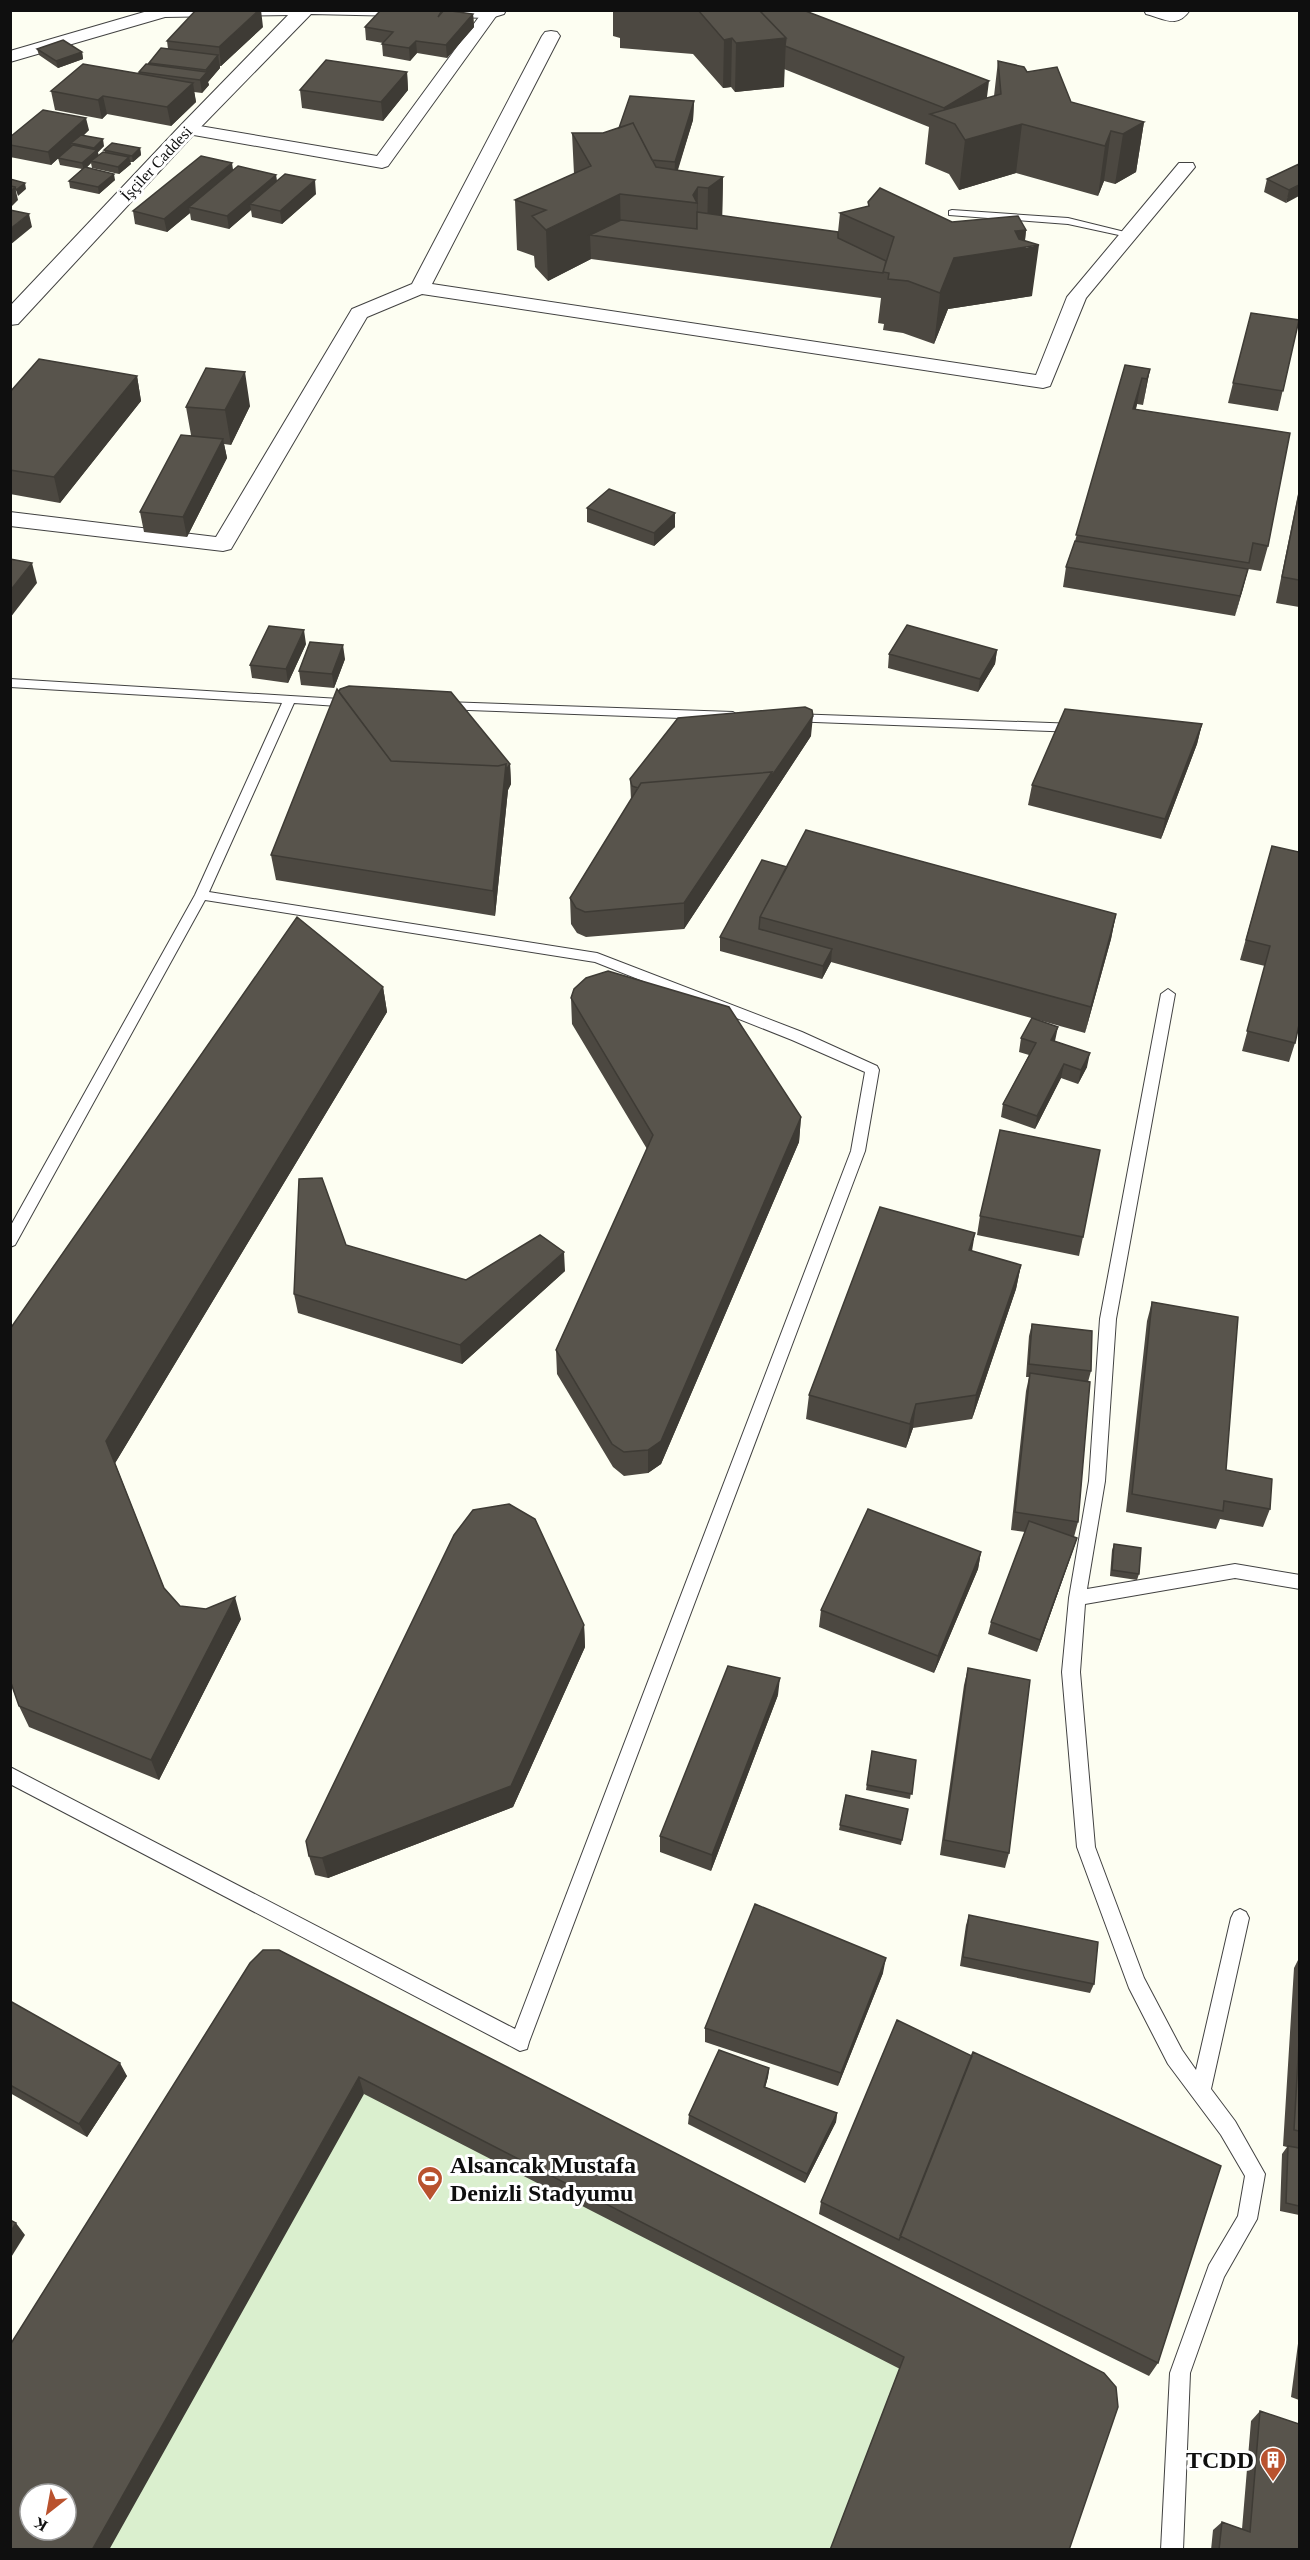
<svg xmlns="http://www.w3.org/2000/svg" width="1310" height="2560" font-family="Georgia,serif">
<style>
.pitch{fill:#daefce;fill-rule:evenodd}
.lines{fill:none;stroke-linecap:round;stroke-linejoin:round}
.service-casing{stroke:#424242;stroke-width:2}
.minor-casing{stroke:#424242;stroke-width:2}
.tertiary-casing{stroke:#424242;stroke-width:2}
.service{fill:#fff;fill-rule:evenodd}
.minor{fill:#fff;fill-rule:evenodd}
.tertiary{fill:#fff;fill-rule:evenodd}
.wall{fill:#4c4841}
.shaded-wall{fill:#3e3b35}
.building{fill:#58544c;stroke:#3e3b35;stroke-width:1.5;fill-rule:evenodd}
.labels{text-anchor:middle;stroke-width:6;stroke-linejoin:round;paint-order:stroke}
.far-street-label{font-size:16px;fill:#0f0f0f;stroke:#fff}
.near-poi-label{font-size:24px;font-weight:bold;fill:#0f0f0f;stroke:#fff;text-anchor:start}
</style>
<rect width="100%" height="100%" fill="#fdfef2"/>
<!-- pitch -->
<path class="pitch" d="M257 1981 1096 2386 1064 2549 11 2550 10 2377ZM30 2494H66V2530H30Z"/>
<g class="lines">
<defs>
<path id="service" d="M952 210 1068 218 1133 234 1128 237 1068 224 949 215V211Z
M10 679 356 700V706L352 707 294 703 209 892 597 953 802 1032 877 1066 879 1070 865 1151 529 2042 527 2049 520 2051 10 1784V1767L515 2029 851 1151 865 1072 792 1040 595 962 205 900 15 1245 10 1247V1227L195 895 282 703 10 687Z
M445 702 733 712 739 716 733 720 441 709V703Z
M793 714 1077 724 1083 728 1077 732 789 721V715Z
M1168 989 1175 994 1116 1319 1105 1481 1087 1589 1235 1564 1300 1575V1589L1235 1578 1085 1604 1080 1672 1095 1847 1144 1978 1182 2050 1196 2070 1231 1918 1234 1912 1240 1909 1246 1912 1249 1918 1211 2089 1235 2121 1265 2174 1257 2219 1224 2277 1190 2373 1183 2550H1161L1170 2373 1209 2265 1238 2216 1245 2176 1221 2135 1168 2064 1129 1988 1077 1847 1062 1672 1069 1598 1089 1481 1100 1319 1161 994Z"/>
<path id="minor" d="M151 10H300L292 15 165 17 10 62V51Z
M484 10 499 12 388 166 382 168 188 134 182 133 179 129 182 125 188 124 377 156Z
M1144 10H1190C1177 29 1165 19 1146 14Z
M551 31 557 32 560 36 432 284 1036 375 1067 297 1179 163H1193L1195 167 1086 298 1050 386 1043 388 422 294 367 317 231 549 223 551 10 526V512L216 537 352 309 412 284 542 36 545 32Z"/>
<path id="tertiary" d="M293 10H506L504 14 491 18 311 14 195 133 18 324 10 325V306L181 125Z"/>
</defs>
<!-- service casing -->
<use href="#service" class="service-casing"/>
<!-- minor casing -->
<use href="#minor" class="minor-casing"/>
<!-- tertiary casing -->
<use href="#tertiary" class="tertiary-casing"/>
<!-- service -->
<use href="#service" class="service"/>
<!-- minor -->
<use href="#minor" class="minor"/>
<!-- tertiary -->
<use href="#tertiary" class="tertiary"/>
</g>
<!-- wall -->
<path class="wall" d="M443 10V12L473 14 474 27 447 58 417 53 410 61 383 56 382 44 383 43 366 40 365 27Z
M613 10H803L987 98 994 96 998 61 1027 72 1071 102 1144 122 1136 172 1115 184 1104 181 1098 196 1016 173 959 190 949 174 925 164 929 127 784 69V87L735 92 731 87 723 88 693 54 620 48V38L613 36Z
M263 27 221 66H220V68L208 82 209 85 202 93 194 92 196 102 171 126 107 114 102 119 55 110 51 91 139 74V72L149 64V63L168 49 167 41Z
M37 49 82 52 83 59 58 68 39 55Z
M407 72 408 90 383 121 302 108 300 90Z
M694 101 693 120 678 170 723 177 722 216 838 232 840 213 868 207V202L952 222 1026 230 1025 241 1032 296 948 309 934 344 903 333 883 330 884 324 878 323 881 298 591 259 548 281 535 267 534 256 517 250 515 200 574 174 572 133H603Z
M89 130 84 135 104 146 98 152V155L105 152 104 150 140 148 141 155 133 162H130L131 164 119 174 92 168 91 163 86 168 115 180 99 194 70 188 69 181 82 169 60 165 58 158 51 165 10 157V137Z
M1299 164 1286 203 1264 192 1267 179Z
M233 170 276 175 277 181 316 194 282 224 252 217 251 210 229 229 191 220 190 213 167 232 135 224 133 211Z
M1299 320 1278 411 1228 403 1233 383Z
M1125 365 1150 369 1143 405 1137 404 1136 409 1268 546 1261 571 1248 569 1235 616 1063 587 1066 567 1075 541Z
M137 376 141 401 60 503 10 494V392Z
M250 406 231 445 224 444 227 458 187 537 144 532 140 512 191 435 186 407Z
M1299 489V607L1276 603Z
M587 508 675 527 654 546 587 522Z
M306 644 288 683 252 678 250 665Z
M997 650 995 664 978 692 888 668 889 654Z
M345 659 334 688 301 685 299 671Z
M339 692 510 764 511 784 508 790 495 916 276 880 271 855Z
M1202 724 1197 744 1161 839 1028 805 1032 785Z
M811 736 684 929 586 937 577 933 571 924 570 898 631 800 630 779Z
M1272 846 1295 1043 1289 1062 1242 1051 1265 966 1240 960Z
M787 867 1116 914 1111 939 1085 1033 831 962 822 979 720 951V937Z
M383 987 387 1012 115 1463 164 1588 180 1606 241 1619 159 1780 29 1727 19 1706 10 1329Z
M571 998 801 1117 799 1142 661 1464 648 1473 624 1476 613 1467 557 1374 556 1350 647 1149 572 1024Z
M1021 1038 1055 1042 1087 1067 1078 1084 1061 1078 1035 1129 1001 1117 1003 1104 1029 1055 1019 1052Z
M980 1216 1083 1237 1079 1256 977 1235Z
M972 1251 1021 1265 1016 1289 972 1419 913 1428 906 1448 806 1419 809 1395Z
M565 1271 462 1364 298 1313 294 1294Z
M1152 1302 1226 1470 1270 1509 1263 1527 1220 1519 1216 1529 1126 1512 1147 1321Z
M1032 1324 1091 1371 1088 1382 1078 1522 1074 1537 1077 1538 1073 1550 1037 1652 988 1634 991 1622 1025 1532 1011 1530 1026 1391 1029 1377H1026L1029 1336Z
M1114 1544 1139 1574 1137 1580 1110 1576 1112 1550Z
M981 1552 978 1569 934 1673 819 1627 821 1610Z
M584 1625 585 1647 513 1807 328 1878 315 1875 309 1856Z
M968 1668 1009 1853 1005 1868 940 1855 964 1685Z
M778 1695 711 1871 660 1852V1836Z
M872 1751 916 1760 910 1799 866 1790Z
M846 1795 908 1809 901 1845 839 1830Z
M969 1915 1094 1984 1090 1993 960 1966 966 1925Z
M1299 1958V2215L1280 2211 1282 2154 1287 2147 1283 2146 1294 1968Z
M250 1963 1104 2373 900 2369 364 2094Z
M883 1973 838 2086 705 2042V2028Z
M10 2001 127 2076 87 2137 10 2093Z
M972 2056 1158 2363 1149 2376 819 2214 821 2202Z
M769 2068 768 2077 765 2087 837 2113 836 2122 805 2183 688 2124 689 2115Z
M1299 2336V2400L1291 2397Z
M1260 2411 1299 2550H1211L1213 2530 1222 2522 1242 2529 1251 2421Z"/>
<!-- shaded-wall -->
<path class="shaded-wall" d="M259 10H261L263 27 221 66 219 47Z
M473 14 474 27 447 58 446 45Z
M732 38 731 87 723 88 724 40Z
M786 38 784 87 735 92 736 43Z
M416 41 417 53 410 61 409 48Z
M82 52 83 59 58 68 56 61Z
M218 55 220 68 208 82 209 85 202 93 200 80 206 73V70Z
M407 72 408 90 383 121 381 102Z
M989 81 986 105 943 120 944 108Z
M193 83 196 102 171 126 167 107Z
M103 96 107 114 102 119 98 100Z
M694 101 693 120 674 181 675 162Z
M86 118 89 130 75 143H71L72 146 51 165 48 152Z
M1144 122 1136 172 1115 184 1123 134Z
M1022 124 1016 173 959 190 965 140Z
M1111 131 1104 181 1098 196 1105 146Z
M103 139 104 146 98 152 99 157 91 161V163L84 170 82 163 95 153 94 148Z
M140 148 141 155 133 162 132 156Z
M129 157 131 164 119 174 118 167Z
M232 163 234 176 189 207 190 213 167 232 164 219Z
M114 174 115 180 99 194 98 187Z
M276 175 277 188 250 204 251 210 229 229 227 216Z
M723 177 722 227 707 238 708 188Z
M315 180 316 194 282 224 280 211Z
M25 183 26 189 18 196 16 190Z
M1299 185V196L1286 203 1289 190Z
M15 187 18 200 10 208V192Z
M698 187 697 237 696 238 697 203 693 195Z
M620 194 621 239 590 235 591 259 548 281 546 230Z
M29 214 32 227 10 245V229Z
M1026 230 1024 248 1039 245 1032 296 948 309 934 344 940 293 954 258 1015 231Z
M1150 369 1145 394 1143 405 1147 379Z
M245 372 250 406 231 445 225 410Z
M137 376 141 401 60 503 54 477Z
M1142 378 1137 404 1129 435 1133 409Z
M223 439 227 458 187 537 183 517Z
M675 513V527L654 546V533Z
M32 563 37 583 10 618V591Z
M1248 569 1243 589 1235 616 1240 596Z
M304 630 306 644 288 683 286 669Z
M343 645 345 659 334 688 332 674Z
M997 650 995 664 978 692 980 679Z
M813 716 811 736 684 929V903L772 772Z
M1202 724 1197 744 1161 839 1165 819Z
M510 764 511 784 508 790 495 916 493 891 499 772Z
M1116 914 1111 939 1085 1033 1091 1007Z
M832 949 831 962 822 979 823 966Z
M383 987 387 1012 114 1465 106 1441Z
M1058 1027 1055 1041 1048 1054 1051 1040Z
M1090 1053 1087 1067 1078 1084 1081 1070Z
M1064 1064 1061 1078 1035 1129 1037 1116Z
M801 1117 799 1142 661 1464 648 1473V1450Z
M975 1233 971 1257 969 1250Z
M564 1252 565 1271 462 1364 460 1345Z
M1021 1265 1016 1289 972 1419 976 1395Z
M916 1404 913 1428 906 1448 910 1424Z
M1077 1538 1073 1550 1037 1652 1040 1640Z
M981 1552 978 1569 934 1673 938 1656Z
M235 1597 241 1619 159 1780 151 1760Z
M584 1625 585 1647 513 1807 328 1878 322 1858Z
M780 1678 778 1695 711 1871 712 1855Z
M886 1958 883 1973 838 2086 841 2073Z
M120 2063 127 2076 87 2137 79 2124Z
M769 2068 768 2077 763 2096 764 2087Z
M359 2077 364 2094 109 2550H92Z
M837 2113 836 2122 805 2183 807 2174Z
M16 2223 25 2235 10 2259V2233Z"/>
<!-- building -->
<path class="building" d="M196 10H259L219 47 167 41Z
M442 10 438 17 444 10 473 14 446 45 416 41 409 48 382 44 393 32 365 27 380 11Z
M698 10H759L786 38 736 43 732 38 724 40Z
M759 10H803L989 81 944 108 785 46 786 38Z
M63 40 82 52 56 61 37 49Z
M161 48 218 55 206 70 149 63Z
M326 60 407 72 381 102 300 90Z
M998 61 1024 67 1027 72 1057 67 1071 102 1144 122 1123 134 1111 131 1105 146 1022 124 965 140 955 124 930 114 1001 94Z
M83 64 193 83 167 107 103 96 98 100 51 91Z
M146 64 207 72 200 80 139 72Z
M630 96 694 101 675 162 652 160 633 123 619 128Z
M43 110 86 118 48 152 10 145V137Z
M633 123 656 167 723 177 708 188 698 187 693 195 697 203 620 194 546 230 532 216 546 210 515 200 591 166 572 133H603Z
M81 135 103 139 94 148 71 143Z
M112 143 140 148 132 156 104 150Z
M73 145 97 150 82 163 58 158Z
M103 152 129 157 118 167 91 161Z
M201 156 232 163 164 219 133 211Z
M1299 164V185L1289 190 1267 179Z
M238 166 276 175 227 216 189 207Z
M85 167 114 174 98 187 69 181Z
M285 174 315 180 280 211 250 204Z
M10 179 25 183 16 190 15 187 10 186Z
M10 186 15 187 10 192Z
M880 188 952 222 1018 216 1026 230 1015 231 1019 239 1039 245 954 258 940 293 908 281 888 279 889 273 883 272 894 237 840 213 869 206 868 202Z
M10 210 29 214 10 229Z
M697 212 838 232V238L886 261 883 273 590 235 621 220 697 229Z
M1251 313 1299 320 1283 391 1233 383Z
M39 359 137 376 54 477 10 470V392Z
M1125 365 1150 369 1147 379 1142 378 1133 409 1290 433 1268 546 1253 543 1249 563 1076 535Z
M206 368 245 372 225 410 186 407Z
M181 435 223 439 183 517 140 512Z
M609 489 675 513 654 533 587 508Z
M1299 494V580L1282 577Z
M1075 541 1248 569 1240 596 1066 567Z
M10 559 32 563 10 591Z
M907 625 997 650 980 679 889 654Z
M269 626 304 630 286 669 250 665Z
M310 642 343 645 332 674 299 671Z
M349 686 451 692 510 764 506 770V764L498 766 391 761 339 692 340 689Z
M337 689 391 761 498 766 506 764 493 891 271 855Z
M805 707 812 710 813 716 771 777 772 772 641 783 638 788 632 786 630 779 678 718Z
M1065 709 1202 724 1165 819 1032 785Z
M772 772 684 903 585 912 576 908 570 898 641 783Z
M806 830 1116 914 1091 1007 760 917Z
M1272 846 1299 852V1025L1295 1043 1247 1031 1270 946 1246 940Z
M762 860 787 867 760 917 759 929 832 949 823 966 720 937Z
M297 917 383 987 106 1441 164 1588 180 1606 206 1609 235 1597 151 1760 19 1706 10 1680V1329Z
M608 971 729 1007 801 1117 661 1441 648 1450 624 1452 612 1444 556 1350 653 1135 571 998 574 989 586 978Z
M1032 1018 1058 1027 1051 1040 1090 1053 1081 1070 1064 1064 1037 1116 1003 1104 1036 1043 1021 1038Z
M1000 1130 1100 1150 1083 1237 980 1216Z
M322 1178 346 1245 466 1280 540 1235 564 1252 460 1345 294 1294 299 1179Z
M880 1207 975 1233 969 1250 1021 1265 976 1395 916 1404 910 1424 809 1395Z
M1152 1302 1238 1317 1226 1470 1272 1479 1270 1509 1224 1501 1223 1511 1132 1494Z
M1032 1324 1092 1331 1091 1371 1029 1364Z
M1030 1373 1090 1382 1078 1522 1015 1512Z
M509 1504 535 1519 584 1625 511 1786 322 1858 309 1856 306 1841 454 1535 473 1510Z
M868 1509 981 1552 938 1656 821 1610Z
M1029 1521 1077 1538 1040 1640 991 1622Z
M1114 1544 1141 1548 1139 1574 1112 1570Z
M728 1666 780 1678 712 1855 660 1836Z
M968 1668 1030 1680 1009 1853 944 1840Z
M872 1751 916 1760 912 1794 867 1785Z
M846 1795 908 1809 902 1840 840 1825Z
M755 1904 886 1958 841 2073 705 2028Z
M969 1915 1098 1942 1094 1984 963 1957Z
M263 1950H279L1104 2373 1116 2387 1118 2407 1069 2550H830L904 2357 359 2077 92 2550H10V2345L250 1963ZM30 2494H66V2530H30Z
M10 2001 120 2063 79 2124 10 2085Z
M897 2020 972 2056 899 2240 821 2202Z
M1299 2042V2131L1294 2130Z
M719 2050 769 2068 764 2087 837 2113 807 2174 689 2115Z
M973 2052 1221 2166 1158 2363 900 2236Z
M1288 2146 1299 2148V2206L1286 2203Z
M10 2220 16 2223 10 2233Z
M1260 2411 1299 2424V2550H1219L1222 2522 1250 2532Z"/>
<!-- icons -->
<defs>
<symbol id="stadium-pin" viewBox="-11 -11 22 30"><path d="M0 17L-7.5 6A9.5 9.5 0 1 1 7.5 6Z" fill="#b9522e" stroke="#fff"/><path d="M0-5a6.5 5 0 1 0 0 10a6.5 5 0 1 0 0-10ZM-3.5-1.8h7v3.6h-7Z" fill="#fff"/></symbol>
<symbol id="building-pin" viewBox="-11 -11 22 30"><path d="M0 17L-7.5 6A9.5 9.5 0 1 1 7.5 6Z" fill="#b9522e" stroke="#fff"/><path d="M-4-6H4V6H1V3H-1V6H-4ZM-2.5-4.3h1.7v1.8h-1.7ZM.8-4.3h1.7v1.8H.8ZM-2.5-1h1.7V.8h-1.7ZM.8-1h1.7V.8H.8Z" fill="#fff"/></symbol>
</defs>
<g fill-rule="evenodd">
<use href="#stadium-pin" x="415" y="2164" width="30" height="40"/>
<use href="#building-pin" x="1258" y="2445" width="30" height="40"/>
</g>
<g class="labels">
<!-- far-street labels -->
<g class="far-street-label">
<text transform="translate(156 163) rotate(-47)" y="6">İşçiler Caddesi</text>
</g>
<!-- near-poi labels -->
<g class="near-poi-label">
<text x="450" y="2173">Alsancak Mustafa<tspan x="450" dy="28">Denizli Stadyumu</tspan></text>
<text x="1254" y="2468" text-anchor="end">TCDD</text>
</g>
</g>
<!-- border -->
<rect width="1310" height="2560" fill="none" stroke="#0f0f0f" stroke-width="24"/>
<!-- north arrow -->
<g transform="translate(48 2512) rotate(211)"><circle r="28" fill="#ffffff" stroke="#9f9f9f" stroke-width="1.5"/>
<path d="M0-4.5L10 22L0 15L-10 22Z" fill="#b9522e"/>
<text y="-9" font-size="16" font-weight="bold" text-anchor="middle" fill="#0f0f0f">K</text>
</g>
</svg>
